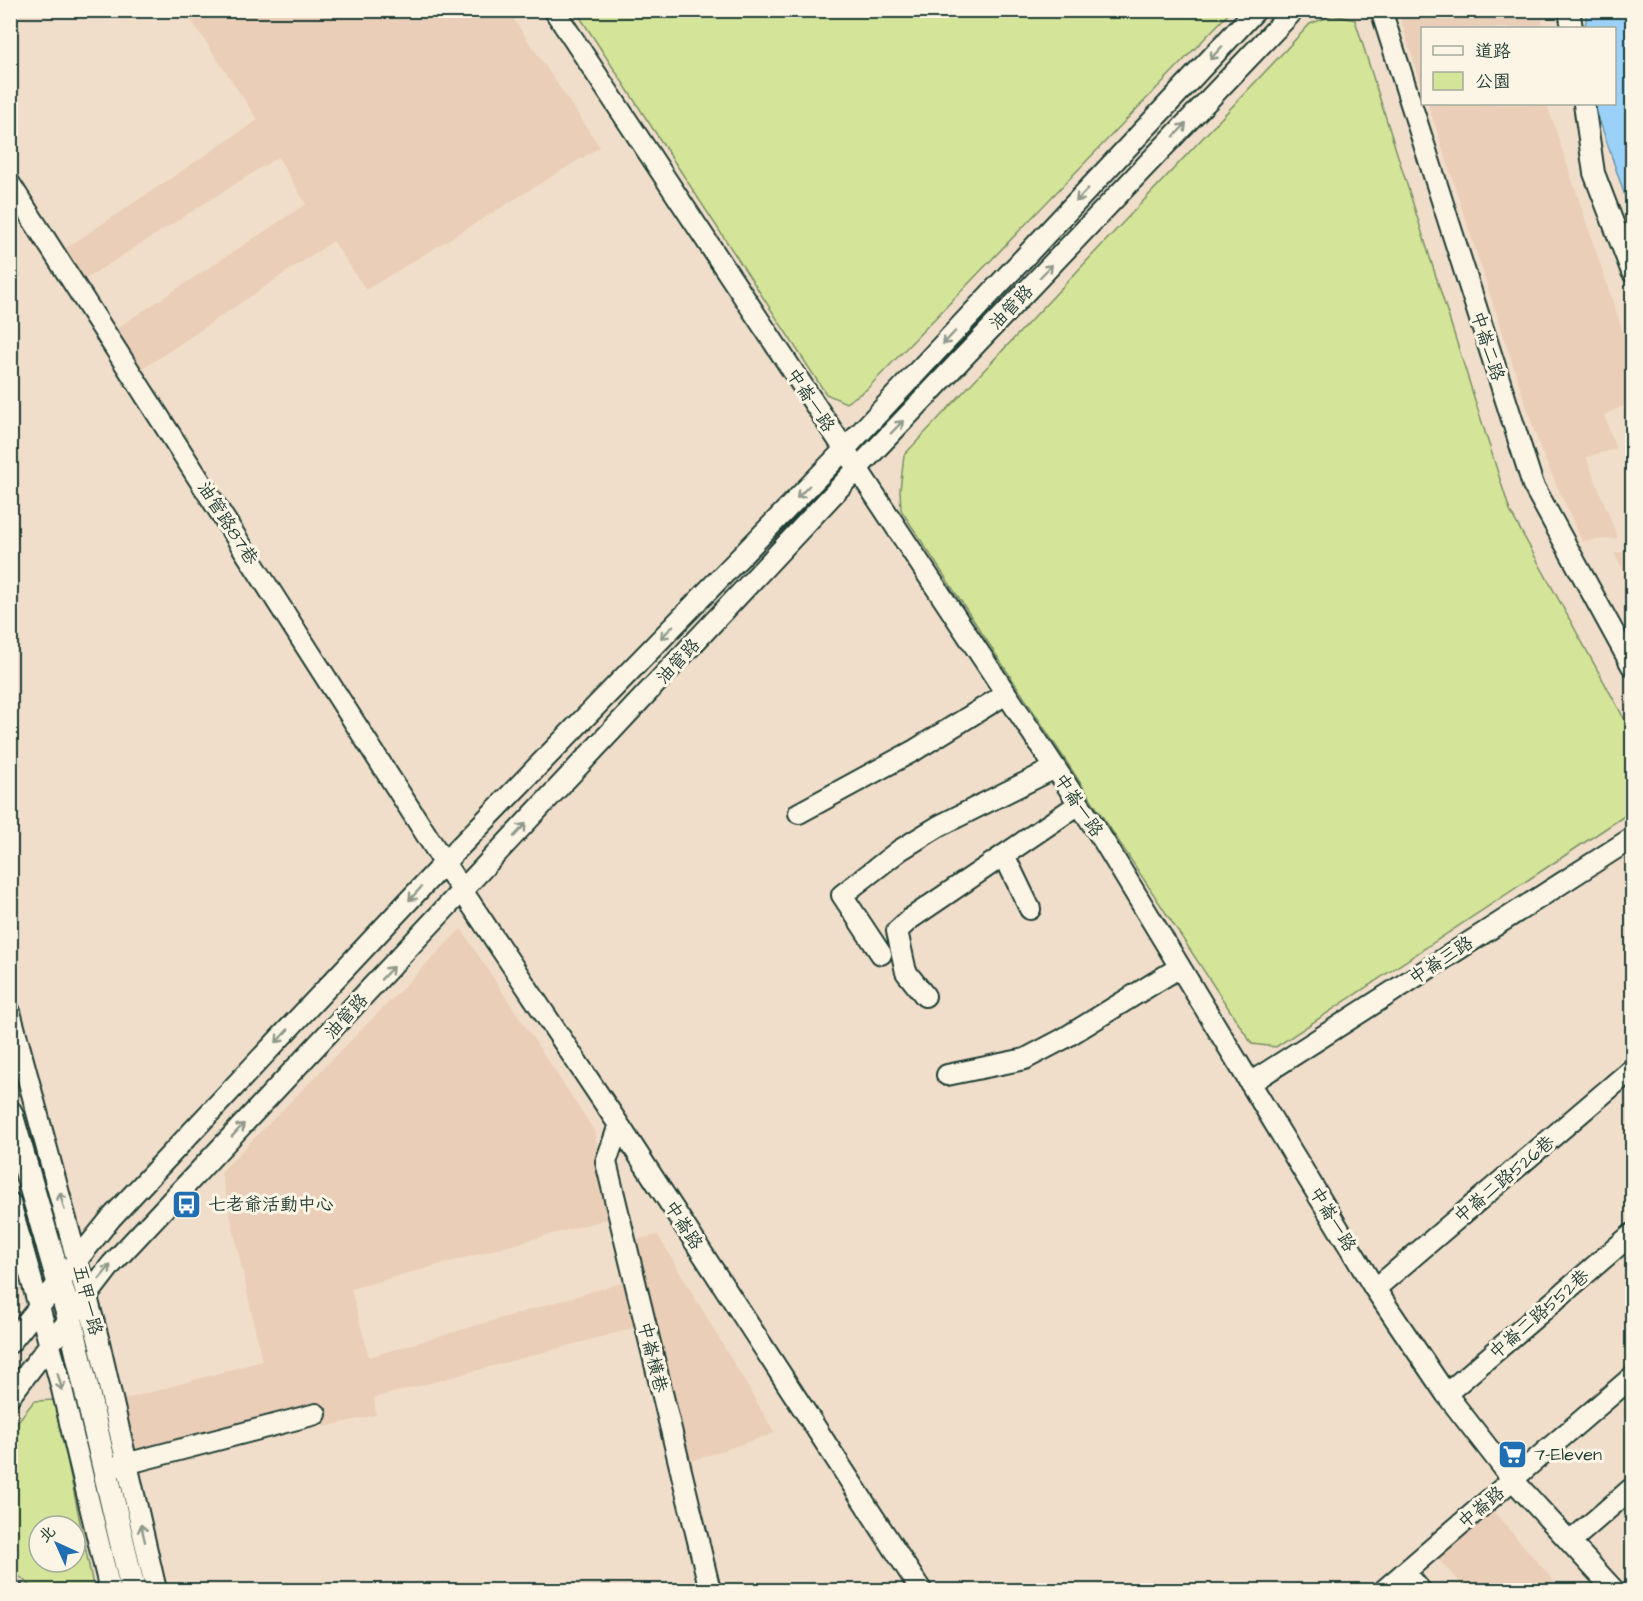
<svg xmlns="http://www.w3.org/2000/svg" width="1643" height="1601" font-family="'Architects Daughter','LXGW WenKai TC',sans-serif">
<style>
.built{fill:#eaceb7}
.green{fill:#d4e498;stroke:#7a9066;stroke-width:1.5;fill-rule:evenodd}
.water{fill:#9bd1f9;stroke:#6996aa;stroke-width:1.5}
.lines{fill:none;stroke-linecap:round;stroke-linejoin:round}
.minor-casing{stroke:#1f3d34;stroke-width:24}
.major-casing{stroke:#1f3d34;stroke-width:28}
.minor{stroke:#fcf5e5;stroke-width:20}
.major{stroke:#fcf5e5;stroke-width:24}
.oneway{stroke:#8e998c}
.labels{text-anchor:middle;stroke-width:6;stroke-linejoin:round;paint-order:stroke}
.street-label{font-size:18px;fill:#1f3d34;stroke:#fcf5e5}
.poi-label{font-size:18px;fill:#1f3d34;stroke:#fcf5e5;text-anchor:start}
</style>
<rect width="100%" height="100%" fill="#f1deca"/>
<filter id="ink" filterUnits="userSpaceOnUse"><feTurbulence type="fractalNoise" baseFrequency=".0167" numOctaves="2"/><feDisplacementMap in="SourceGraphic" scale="12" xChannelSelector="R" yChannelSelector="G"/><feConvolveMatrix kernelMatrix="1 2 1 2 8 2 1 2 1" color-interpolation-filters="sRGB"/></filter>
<g filter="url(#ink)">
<!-- built -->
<path class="built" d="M185 11H508L600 147 366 290 333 241 141 370 117 328 306 204 278 157 82 281 63 250 258 120Z
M1398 11H1543L1542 28H1422V87Z
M1428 104H1547L1632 359V402L1604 415 1616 449 1586 457 1618 538 1582 541 1541 451Z
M1632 551V586L1614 553Z
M461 929 595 1132 607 1219 351 1289 369 1357 628 1281 608 1199 625 1196 635 1240 658 1235 775 1433 679 1465 638 1327 374 1398 376 1415 324 1427 322 1414 133 1466 116 1402 262 1361 221 1172Z
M1493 1511 1562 1590H1467L1436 1557Z"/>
<!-- green -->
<path class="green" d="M576 11H1231L866 390 846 403 826 394Z
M1333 15 1355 20 1510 511 1632 733V811L1276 1047 1252 1044 901 510 900 490 904 455 1310 24Z
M55 1400 94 1590H35L11 1569V1430L34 1401ZM39 1526H75V1562H39Z"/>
<!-- water -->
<path class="water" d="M1587 10 1632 11V217L1594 104H1614V28H1585Z"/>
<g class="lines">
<defs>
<path id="minor" d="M554 10 1103 840 1375 1289 1446 1394 1513 1480 1614 1590
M1381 10 1533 485 1632 666
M1569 10 1572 28
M1584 104 1594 173 1632 272
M10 184 463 892 619 1125 921 1590
M799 813 915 750 1006 694
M1004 855 1030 909
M881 954 842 895 900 850 939 826 1055 768
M925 996 906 972 897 931 910 919 1079 804
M10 1012 98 1338 156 1590
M947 1075 1025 1059 1063 1039 1180 967
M1250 1083 1632 838
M619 1125 606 1162 710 1590
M10 1203 61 1385 110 1590
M1375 1289 1632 1069
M10 1343 111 1218 445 862 844 450 1256 10
M1446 1394 1632 1234
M10 1396 111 1265 856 470 1294 10
M114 1467 316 1414
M1570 1542 1632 1488
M1405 1572 1420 1590
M10 1589 12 1590
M1384 1590 1632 1377"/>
<path id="major" d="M10 1113 70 1319 133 1590"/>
</defs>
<!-- minor casing -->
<use href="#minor" class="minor-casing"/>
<!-- major casing -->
<use href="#major" class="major-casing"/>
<!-- minor -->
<use href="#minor" class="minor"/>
<!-- major -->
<use href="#major" class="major"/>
</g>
<!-- one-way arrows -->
<defs><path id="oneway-shaft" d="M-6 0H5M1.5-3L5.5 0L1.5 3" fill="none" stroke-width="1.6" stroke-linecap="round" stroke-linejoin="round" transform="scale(1.5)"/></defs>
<g class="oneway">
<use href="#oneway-shaft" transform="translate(1216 53) rotate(133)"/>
<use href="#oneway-shaft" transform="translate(1180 130) rotate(-46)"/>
<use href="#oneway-shaft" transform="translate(1082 195) rotate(133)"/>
<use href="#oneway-shaft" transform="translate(1046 271) rotate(-46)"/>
<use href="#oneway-shaft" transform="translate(949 338) rotate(133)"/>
<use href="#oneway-shaft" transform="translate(897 427) rotate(-46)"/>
<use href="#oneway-shaft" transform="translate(803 492) rotate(134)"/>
<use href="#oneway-shaft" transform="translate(667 632) rotate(134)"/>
<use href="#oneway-shaft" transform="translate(520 830) rotate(-47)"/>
<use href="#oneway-shaft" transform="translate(415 894) rotate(133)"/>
<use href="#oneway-shaft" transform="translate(387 973) rotate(-47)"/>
<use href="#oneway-shaft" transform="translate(282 1036) rotate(133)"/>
<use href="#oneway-shaft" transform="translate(238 1130) rotate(-47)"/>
<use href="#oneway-shaft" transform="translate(62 1201) rotate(-105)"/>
<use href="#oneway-shaft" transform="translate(105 1272) rotate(-51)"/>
<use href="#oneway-shaft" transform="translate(60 1382) rotate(74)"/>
<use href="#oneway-shaft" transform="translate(143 1533) rotate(-103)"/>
</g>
</g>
<!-- icons -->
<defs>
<symbol id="bus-square" viewBox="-11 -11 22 22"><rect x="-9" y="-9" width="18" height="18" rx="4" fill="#1f6fb2" stroke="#fcf5e5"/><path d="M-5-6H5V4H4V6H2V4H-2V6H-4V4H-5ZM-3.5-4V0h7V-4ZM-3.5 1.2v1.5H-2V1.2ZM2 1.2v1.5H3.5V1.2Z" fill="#fff"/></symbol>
<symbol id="supermarket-square" viewBox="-11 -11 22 22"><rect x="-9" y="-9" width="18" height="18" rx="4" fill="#1f6fb2" stroke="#fcf5e5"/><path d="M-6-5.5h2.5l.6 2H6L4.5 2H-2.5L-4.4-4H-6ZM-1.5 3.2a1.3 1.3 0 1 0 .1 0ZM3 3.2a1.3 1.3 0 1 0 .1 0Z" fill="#fff"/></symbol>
</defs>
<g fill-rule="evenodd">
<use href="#bus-square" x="170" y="1188" width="33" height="33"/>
<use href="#supermarket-square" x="1496" y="1438" width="33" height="33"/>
</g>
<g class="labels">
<!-- street labels -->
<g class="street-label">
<text transform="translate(1011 307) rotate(-46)" y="6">油管路</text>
<text transform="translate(1488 346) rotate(72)" y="6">中崙二路</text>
<text transform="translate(811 400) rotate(57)" y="6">中崙一路</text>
<text transform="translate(228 523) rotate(57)" y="6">油管路87巷</text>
<text transform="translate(678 661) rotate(-47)" y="6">油管路</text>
<text transform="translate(1079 805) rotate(56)" y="6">中崙一路</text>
<text transform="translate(1441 960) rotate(-33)" y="6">中崙三路</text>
<text transform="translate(346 1016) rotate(-47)" y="6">油管路</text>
<text transform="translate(1504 1179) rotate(-40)" y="6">中崙二路526巷</text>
<text transform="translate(1333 1219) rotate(59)" y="6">中崙一路</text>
<text transform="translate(684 1225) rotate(57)" y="6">中崙路</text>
<text transform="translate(88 1300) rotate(76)" y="6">五甲一路</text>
<text transform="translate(1539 1314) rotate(-41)" y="6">中崙二路552巷</text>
<text transform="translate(653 1357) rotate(76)" y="6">中崙橫巷</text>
<text transform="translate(1481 1507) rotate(-40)" y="6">中崙路</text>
</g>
<!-- poi labels -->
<g class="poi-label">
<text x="208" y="1210">七老爺活動中心</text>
<text x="1534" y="1460">7-Eleven</text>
</g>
</g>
<!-- margin -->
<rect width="1643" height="1601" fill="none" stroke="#fcf5e5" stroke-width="36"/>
<rect x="18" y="18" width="1607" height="1565" fill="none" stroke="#1f3d34" stroke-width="2" filter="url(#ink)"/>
<!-- legend -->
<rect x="1421" y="27" width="195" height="78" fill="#fcf5e5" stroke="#a4ab9e" stroke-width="1.5"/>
<rect x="1433" y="46" width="30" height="9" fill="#fcf5e5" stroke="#a4ab9e" stroke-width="1.5"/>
<text x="1475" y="57" font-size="18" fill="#1f3d34">道路</text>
<rect x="1433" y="72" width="30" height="18" fill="#d4e498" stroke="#a4ab9e" stroke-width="1.5"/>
<text x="1475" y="87" font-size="18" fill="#1f3d34">公園</text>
<!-- north arrow -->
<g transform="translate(57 1544) rotate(315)"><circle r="28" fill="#fcf5e5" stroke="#a4ab9e" stroke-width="1.5"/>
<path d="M0-4.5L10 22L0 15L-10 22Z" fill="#1f6fb2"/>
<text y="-9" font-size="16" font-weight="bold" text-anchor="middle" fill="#1f3d34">北</text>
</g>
</svg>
